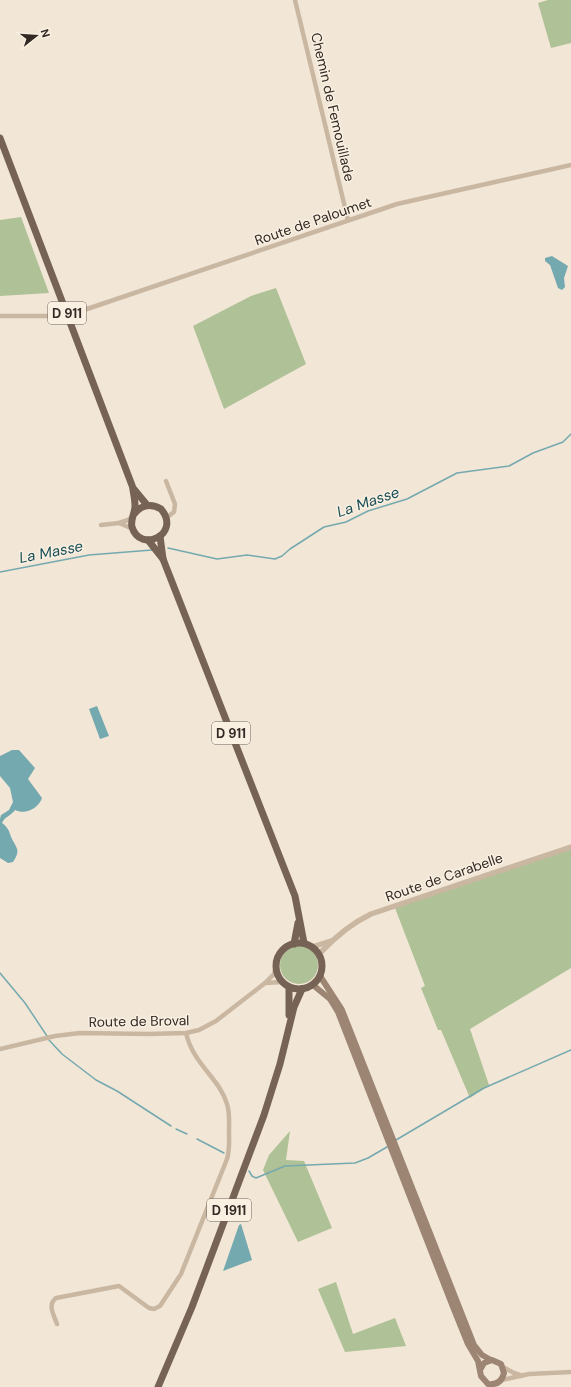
<svg xmlns="http://www.w3.org/2000/svg" width="571" height="1387" font-family="'DM Sans',sans-serif">
  <style>
    .green { fill: #afc196 }
    .water { fill: #74a9af }
    .lines { fill: none; stroke-linecap: round; stroke-linejoin: round }
    .stream { stroke: #74a9af; stroke-width: 1.5 }
    .minor { stroke: #cab7a2; stroke-width: 4.5 }
    .tertiary { stroke: #cab7a2; stroke-width: 5.5 }
    .secondary { stroke: #9d8573; stroke-width: 6 }
    .primary { stroke: #776355; stroke-width: 7 }
    .labels { text-anchor: middle; stroke-width: 3; stroke-linejoin: round; paint-order: stroke }
    .shield { fill: #f9f0e2; stroke: #6f655e; stroke-width: 1 }
    .shield-label { font-size: 13px; font-weight: bold; fill: #342a25 }
    .street-label { font-size: 14px; fill: #342a25; stroke: #f9f0e2 }
    .water-label { font-size: 15px; font-style: italic; fill: #194e56; stroke: #f9f0e2 }
  </style>
  <rect width="100%" height="100%" fill="#f2e6d6"/>
  <g class="green">
    <path d="M 548,0 L 571,0 L 571,43 L 551,48 L 538,3 Z"/>
    <path d="M 21,217 L 49,293 L 0,296 L 0,220 Z"/>
    <path d="M 276,288 L 306,364 L 224,409 L 193,326 L 251,296 Z"/>
    <path d="M 571,847 L 571,968 L 470,1029 L 489,1085 L 470,1098 L 441,1030 L 438,1030 L 421,988 L 425,986 L 395,908 Z"/>
    <circle cx="299" cy="965" r="19"/>
    <path d="M 290,1131 L 286,1160 L 304,1161 L 332,1228 L 298,1242 L 263,1170 L 269,1155 Z"/>
    <path d="M 336,1282 L 353,1334 L 395,1318 L 406,1346 L 345,1352 L 318,1289 Z"/>
  </g>
  <g class="water">
    <path d="M 552,256 L 568,266 L 564,278 L 565,287 L 562,290 L 558,288 L 550,265 L 545,261 L 545,258 Z"/>
    <path d="M 97,706 L 109,736 L 100,739 L 89,709 Z"/>
    <path d="M 12,750 L 19,750 L 35,768 L 28,779 L 42,798 C 38,809 25,815 15,810 C 11,816 5,816 2,823 C 9,828 9,832 12,839 C 18,850 20,851 13,862 L 8,863 L 0,858 L 0,819 L 1,815 L 9,810 L 13,802 L 10,788 L 0,776 L 0,756 Z"/>
    <path d="M 241,1224 L 252,1260 L 223,1271 L 239,1225 Z"/>
  </g>
  <g class="lines">
    <g class="stream">
      <path d="M 168,548 L 217,559 L 247,555 L 275,559 L 282,556 L 290,549 L 324,527 L 346,522 L 368,511 L 407,499 L 457,473 L 509,466 L 533,453 L 563,442 L 571,434"/>
      <path d="M 0,572 L 89,555 L 152,550"/>
      <path d="M 0,973 L 25,1003 L 47,1036"/>
      <path d="M 49,1040 L 62,1054 L 96,1080 L 117,1091 L 171,1126"/>
      <path d="M 176,1129 L 187,1134"/>
      <path d="M 197,1139 L 224,1153"/>
      <path d="M 396,1140 L 484,1088 L 571,1050"/>
      <path d="M 249,1171 L 252,1176 L 256,1178 L 285,1166 L 355,1163 L 368,1158 L 387,1147"/>
    </g>
    <g class="minor">
      <path d="M 295,0 L 348,220"/>
      <path d="M 0,316 L 54,316 L 87,309 L 397,204 L 571,165"/>
      <path d="M 166,518 L 174,512 L 175,504 L 166,481"/>
      <path d="M 101,525 L 119,523"/>
      <path d="M 133,529 L 119,523 L 128,520 L 133,516"/>
      <path d="M 265,983 L 282,982"/>
      <path d="M 0,1049 L 55,1036 L 80,1033 L 148,1034 L 186,1033 L 199,1030 L 216,1021 L 265,983 L 274,974 L 276,967"/>
      <path d="M 57,1324 C 54,1315 47,1305 56,1298 L 119,1286 L 149,1308 L 154,1309 L 160,1306 L 181,1274 L 227,1159 C 230,1149 229,1141 229,1131 C 229,1122 230,1113 227,1104 C 220,1079 193,1064 186,1033"/>
      <path d="M 503,1367 L 514,1373 L 520,1375"/>
      <path d="M 502,1380 L 529,1374 L 571,1372"/>
    </g>
    <g class="tertiary">
      <path d="M 312,947 L 331,941"/>
      <path d="M 319,954 C 334,938 350,924 371,914 L 571,847"/>
    </g>
    <g class="secondary">
      <path d="M 320,976 L 342,1010 L 474,1345 L 482,1355 L 491,1360"/>
      <path d="M 313,985 L 330,999 L 338,1012 L 453,1307 L 468,1344 L 478,1361 L 481,1376 L 488,1384 C 496,1385 502,1382 504,1373 L 501,1364 L 492,1360 L 484,1363 L 480,1370"/>
    </g>
    <g class="primary">
      <path d="M 0,138 L 133,488 L 147,505"/>
      <path d="M 133,490 C 134,495 135,500 135,506 C 135,513 130,520 132,527 C 140,554 182,534 161,509 C 151,503 141,505 134,514"/>
      <path d="M 160,536 L 163,559 L 295,896 L 304,943"/>
      <path d="M 148,540 L 163,559"/>
      <circle cx="299" cy="966" r="23"/>
      <path d="M 294,944 L 298,923"/>
      <path d="M 289,987 L 289,1015"/>
      <path d="M 158,1387 L 192,1307 L 264,1115 L 280,1064 L 294,1007 L 302,989"/>
    </g>
  </g>
  <g class="labels">
    <g class="shield">
      <rect x="48" y="302" width="38" height="22" rx="3"/>
      <rect x="212" y="722" width="38" height="22" rx="3"/>
      <rect x="207" y="1199" width="44" height="22" rx="3"/>
    </g>
    <g class="shield-label">
      <text x="67" y="318">D 911</text>
      <text x="231" y="738">D 911</text>
      <text x="229" y="1215">D 1911</text>
    </g>
    <g class="street-label">
      <text transform="translate(333 107) rotate(77)" y="5">Chemin de Femouillade</text>
      <text transform="translate(313 221) rotate(-19)" y="5">Route de Paloumet</text>
      <text transform="translate(444 877) rotate(-19)" y="5">Route de Carabelle</text>
      <text transform="translate(139 1021) rotate(-1)" y="5">Route de Broval</text>
    </g>
    <g class="water-label">
      <text transform="translate(368 502) rotate(-19)" y="5">La Masse</text>
      <text transform="translate(51 552) rotate(-11)" y="5">La Masse</text>
    </g>
  </g>
  <g transform="translate(36 36) rotate(73)" stroke="#f9f0e2" stroke-width="3" paint-order="stroke">
  <path d="M0-3L7 15L0 10L-7 15Z" fill="#342a25"/>
  <text y="-6" font-size="11" font-weight="bold" text-anchor="middle" fill="#342a25">N</text>
  </g>
</svg>
